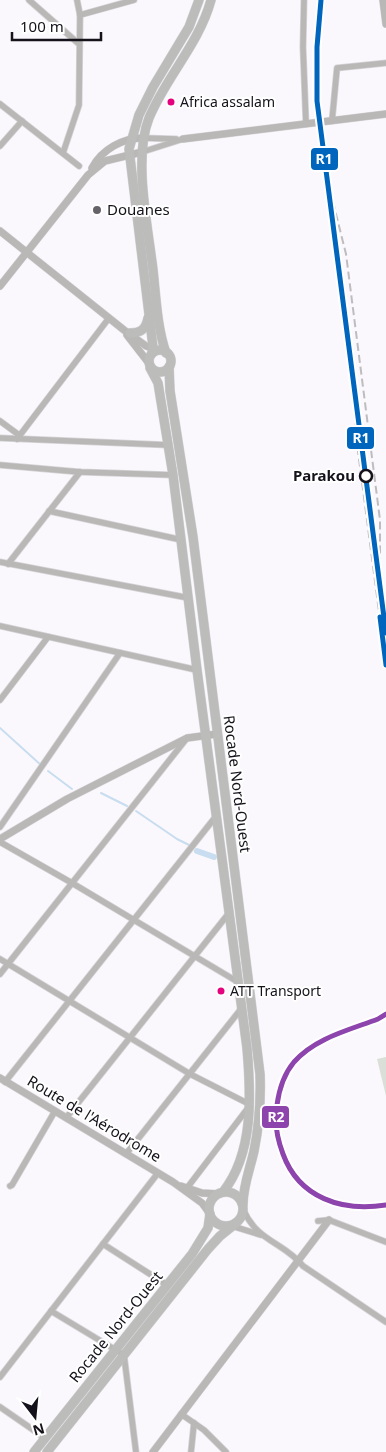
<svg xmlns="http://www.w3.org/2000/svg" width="386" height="1452" font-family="'Noto Sans',sans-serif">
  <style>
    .pitch { fill: #dae0d7 }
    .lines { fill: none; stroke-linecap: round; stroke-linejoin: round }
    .stream { stroke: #c8ddef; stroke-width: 2 }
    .canal { stroke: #c8ddef; stroke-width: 6 }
    .minor-casing { stroke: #d5d4d7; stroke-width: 7 }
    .tertiary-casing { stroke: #d5d4d7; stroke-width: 8 }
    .primary-casing { stroke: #d5d4d7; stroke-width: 10 }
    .minor { stroke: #b9b8b6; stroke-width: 5.5 }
    .tertiary { stroke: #b9b8b6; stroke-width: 7 }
    .primary { stroke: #bcbcbb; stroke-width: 9 }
    .rail { stroke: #bebcbf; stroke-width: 2; stroke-dasharray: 8 4; stroke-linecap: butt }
    .rail-1-casing { stroke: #fff; stroke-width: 9 }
    .rail-2-casing { stroke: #fff; stroke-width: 9 }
    .rail-1 { stroke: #0065bd; stroke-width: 5 }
    .rail-2 { stroke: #8e44ad; stroke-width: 5 }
    .bus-dot { fill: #e5007d; stroke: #fff; stroke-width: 2 }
    .poi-dot { fill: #65626a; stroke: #fff; stroke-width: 2 }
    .stop-dot { fill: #fff; stroke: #15121b; stroke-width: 2.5 }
    .labels { text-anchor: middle; stroke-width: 4; stroke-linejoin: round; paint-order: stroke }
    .bus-label { font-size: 14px; fill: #15121b; stroke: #fff; text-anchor: start }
    .poi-label { font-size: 15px; fill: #15121b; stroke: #fff; text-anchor: start }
    .stop-label { font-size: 15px; font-weight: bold; fill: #15121b; stroke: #fff; text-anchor: end }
    .street-label { font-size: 15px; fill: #15121b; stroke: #fff }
    .line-badge { stroke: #fff; stroke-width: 2 }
    .badge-label { font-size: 14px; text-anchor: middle; font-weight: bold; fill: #fff }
  </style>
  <rect width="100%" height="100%" fill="#faf8fc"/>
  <path class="pitch" d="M 386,1057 L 386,1096 L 377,1059 Z"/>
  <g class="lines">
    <g class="stream">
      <path d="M 0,728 L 42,766"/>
      <path d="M 48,771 L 72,789"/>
      <path d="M 101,793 L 127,806"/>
      <path d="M 136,811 L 177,839 L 189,845"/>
    </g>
    <path class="canal" d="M 197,851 L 214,857"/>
    <g class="minor-casing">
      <g id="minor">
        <path d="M 29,0 L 79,44"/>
        <path d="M 304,0 L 303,47 L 306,124"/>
        <path d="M 80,15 L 134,0"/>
        <path d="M 0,104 L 79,166"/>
        <path d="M 332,121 L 337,68 L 386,63"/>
        <path d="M 143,138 L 176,139"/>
        <path d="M 0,146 L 22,121"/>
        <path d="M 142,152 L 183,139"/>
        <path d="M 63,153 L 79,105 L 80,15 L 77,0"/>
        <path d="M 0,421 L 19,435"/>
        <path d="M 0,438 L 168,445"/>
        <path d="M 17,439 L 109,318"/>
        <path d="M 0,465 L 80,472 L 173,475"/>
        <path d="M 49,511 L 182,540"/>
        <path d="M 0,562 L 189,598"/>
        <path d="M 8,564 L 80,472"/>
        <path d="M 0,626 L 197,670"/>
        <path d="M 0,700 L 48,637"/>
        <path d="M 0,827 L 120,653"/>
        <path d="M 0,842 L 72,883 L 238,982"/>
        <path d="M 0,959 L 190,1074 L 249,1104"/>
        <path d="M 0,974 L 187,738"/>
        <path d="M 5,1082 L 217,815"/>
        <path d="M 66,1118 L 229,913"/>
        <path d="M 126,1154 L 241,1009"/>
        <path d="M 10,1186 L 12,1185 L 55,1111"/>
        <path d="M 187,1188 L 248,1108"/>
        <path d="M 243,1209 C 257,1242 284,1242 303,1266 L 386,1322"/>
        <path d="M 318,1221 L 329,1220 L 386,1242"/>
        <path d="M 232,1226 L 261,1235"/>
        <path d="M 103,1244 L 167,1285"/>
        <path d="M 51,1311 L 124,1355 L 136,1452"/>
        <path d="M 0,1377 L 158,1173"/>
        <path d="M 0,1407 L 45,1438"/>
        <path d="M 181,1414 L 204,1430 L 226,1452"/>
        <path d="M 191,1452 L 194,1423"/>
      </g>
    </g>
    <g class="tertiary-casing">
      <g id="tertiary">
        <path d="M 383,0 L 386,24"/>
        <path d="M 183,139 L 386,114"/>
        <path d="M 92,168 C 102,149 123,138 143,138"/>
        <path d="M 0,231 L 124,330 L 146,346 L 157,350"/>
        <path d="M 0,286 L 88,175 L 105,161 L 142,152"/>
        <path d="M 127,335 L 148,362"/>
        <path d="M 0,839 L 67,799 L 187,738 L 217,734"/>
        <path d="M 0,1078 L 173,1182 L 202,1203 L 210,1214"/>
        <path d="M 181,1186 L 202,1193 L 220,1194"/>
        <path d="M 153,1452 L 329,1220"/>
      </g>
    </g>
    <g class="primary-casing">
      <g id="primary">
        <path d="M 130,333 C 141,333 146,329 148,318"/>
        <circle cx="160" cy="361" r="11"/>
        <path d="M 152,353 L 153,347 L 129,149 L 139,115 L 153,87 L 189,27 L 199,0"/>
        <path d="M 166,353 C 157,327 156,297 153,270 C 148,227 133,158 149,118 C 166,77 199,44 211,0"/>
        <path d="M 169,367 L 170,391 L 193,537 L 260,1074 C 261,1100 259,1126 254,1151 C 250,1169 243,1186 243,1204"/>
        <path d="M 150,368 L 158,383 L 173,475 L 197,670 L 247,1048 C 251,1094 254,1153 223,1192"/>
        <circle cx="226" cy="1209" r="17"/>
        <path d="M 34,1452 L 192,1254 L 208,1228 L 210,1214"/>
        <path d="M 47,1452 L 208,1249 L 220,1236 L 235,1224"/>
      </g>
    </g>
    <use href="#minor" class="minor"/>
    <use href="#tertiary" class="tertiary"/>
    <use href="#primary" class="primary"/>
    <g class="rail">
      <path d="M 327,178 L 346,254 L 380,520 L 380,583"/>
      <path d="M 354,387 L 354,402 L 356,436 L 386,665"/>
      <path d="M 386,1014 L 378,1019 C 349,1030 315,1038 294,1062 C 284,1074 279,1090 277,1105 C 274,1121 277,1138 283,1154 C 299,1198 342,1212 386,1205"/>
    </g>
    <g class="rail-1-casing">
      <g id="rail-1">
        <path d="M 321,0 L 317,47 L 317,101 L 386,633"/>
        <path d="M 380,617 L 386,665"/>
      </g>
    </g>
    <g class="rail-2-casing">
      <path id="rail-2" d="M 386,1014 L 378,1019 C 349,1030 315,1038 294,1062 C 284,1074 279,1090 277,1105 C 274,1121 277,1138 283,1154 C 299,1198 342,1212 386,1205"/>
    </g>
    <use href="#rail-1" class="rail-1"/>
    <use href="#rail-2" class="rail-2"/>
  </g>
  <g class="bus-dot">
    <circle cx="171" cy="102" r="4.5"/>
    <circle cx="221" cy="991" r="4.5"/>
  </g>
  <circle class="poi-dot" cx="97" cy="210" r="5"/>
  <circle class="stop-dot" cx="366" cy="476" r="6"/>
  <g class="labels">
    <g class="bus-label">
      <text x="180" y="107">Africa assalam</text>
      <text x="230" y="996">ATT Transport</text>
    </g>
    <g class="poi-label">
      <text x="107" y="215">Douanes</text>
    </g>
    <g class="stop-label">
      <text x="355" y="481">Parakou</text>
    </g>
    <g class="street-label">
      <text transform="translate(237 784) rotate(83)" y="5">Rocade Nord-Ouest</text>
      <text transform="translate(94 1119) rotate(31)" y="5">Route de l'Aérodrome</text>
      <text transform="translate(116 1327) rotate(-51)" y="5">Rocade Nord-Ouest</text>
    </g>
  </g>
  <g class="line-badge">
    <rect x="310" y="147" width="29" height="24" rx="5" fill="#0065bd"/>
    <rect x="346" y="426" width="29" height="24" rx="5" fill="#0065bd"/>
    <rect x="261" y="1105" width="29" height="24" rx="5" fill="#8e44ad"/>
  </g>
  <g class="badge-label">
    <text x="324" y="164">R1</text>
    <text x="361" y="443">R1</text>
    <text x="276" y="1122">R2</text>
  </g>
  <g transform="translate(35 1417) rotate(164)" stroke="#ffffff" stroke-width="4" paint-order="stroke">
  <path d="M0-4L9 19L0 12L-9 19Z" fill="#15121b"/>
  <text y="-8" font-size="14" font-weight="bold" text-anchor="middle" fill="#15121b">N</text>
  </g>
  <path d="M12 32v8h89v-8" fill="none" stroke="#15121b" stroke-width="2.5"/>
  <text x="20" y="32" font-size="15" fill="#15121b" stroke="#ffffff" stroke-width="4" paint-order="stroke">100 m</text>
</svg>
